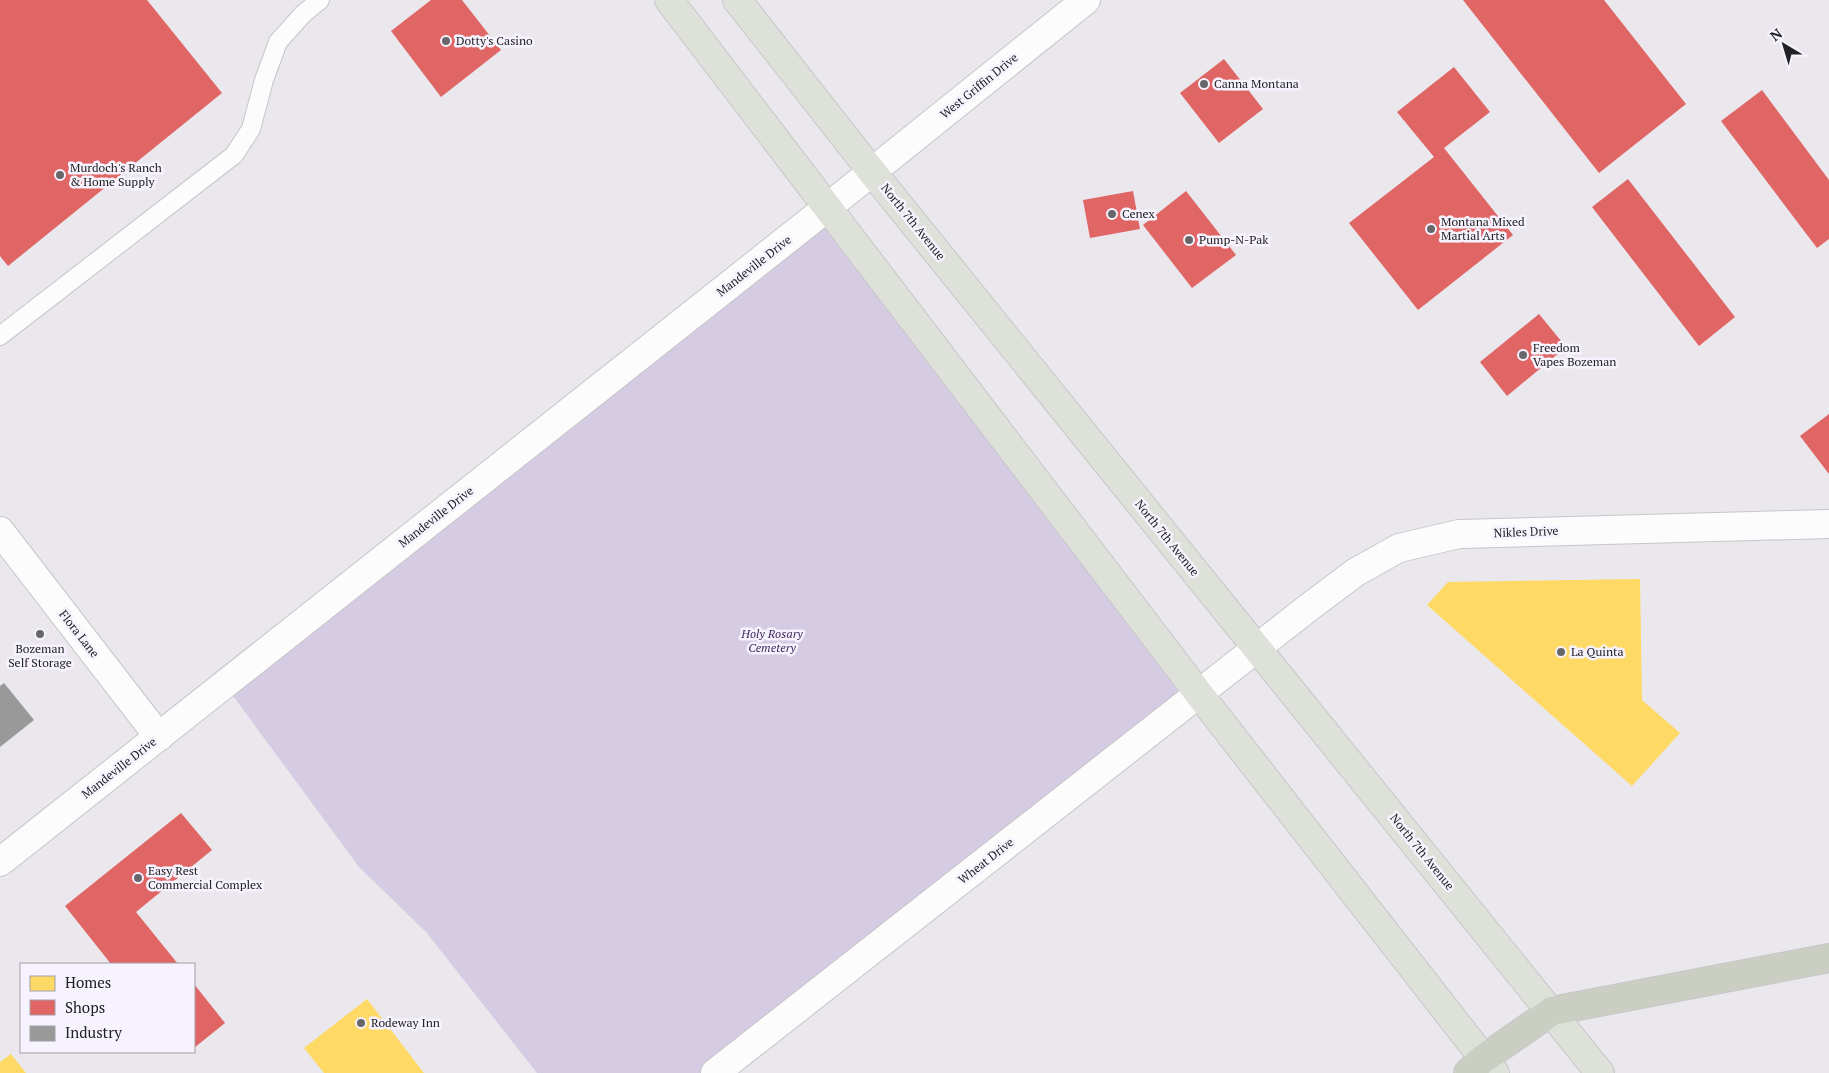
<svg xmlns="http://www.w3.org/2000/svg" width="1829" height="1073" font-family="'PT Serif',serif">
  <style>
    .green { fill: #d5cbe3 }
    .homes { fill: #ffd966 }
    .shops { fill: #e06666 }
    .industry { fill: #999 }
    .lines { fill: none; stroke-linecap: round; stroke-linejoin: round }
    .service-casing { stroke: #c7c5c9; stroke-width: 20 }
    .minor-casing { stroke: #c7c5c9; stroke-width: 30 }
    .secondary-casing { stroke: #c7c5c9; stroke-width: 30 }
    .primary-casing { stroke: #c7c6c8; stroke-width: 30 }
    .motorway-casing { stroke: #c7c6c8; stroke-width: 30 }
    .service { stroke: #fcfcfc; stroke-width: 18 }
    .minor { stroke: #fcfcfc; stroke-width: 28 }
    .secondary { stroke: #fcfcfc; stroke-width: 28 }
    .primary { stroke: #dee0da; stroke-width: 28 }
    .motorway { stroke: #cbcfc3; stroke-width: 28 }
    .poi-dot { fill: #67666a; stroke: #f7f3fe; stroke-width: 2 }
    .labels { text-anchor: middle; stroke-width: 5; stroke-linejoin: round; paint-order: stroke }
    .poi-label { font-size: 12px; fill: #212023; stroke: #f7f3fe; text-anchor: start }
    .street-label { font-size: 12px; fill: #212023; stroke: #f7f3fe }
    .park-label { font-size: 12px; font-style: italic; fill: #432b5f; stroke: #f7f3fe }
  </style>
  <rect width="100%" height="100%" fill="#eae8ed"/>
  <path class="green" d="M 828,207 L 1199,694 L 715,1073 L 537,1073 L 426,932 L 359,867 L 225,685 Z"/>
  <g class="homes">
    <path d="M 1640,579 L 1642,700 L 1680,733 L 1632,786 L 1427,605 L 1448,582 Z"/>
    <path d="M 367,999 L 424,1073 L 324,1073 L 304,1048 Z"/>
    <path d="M 11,1054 L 26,1073 L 0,1073 L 0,1062 Z"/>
  </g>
  <g class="shops">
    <path d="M 0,0 L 147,0 L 222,93 L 8,266 L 0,256 Z"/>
    <path d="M 431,0 L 462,0 L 501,50 L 441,97 L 391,31 Z"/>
    <path d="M 1463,0 L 1604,0 L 1686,104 L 1599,173 Z"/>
    <path d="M 1224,59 L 1263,109 L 1219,143 L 1180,93 Z"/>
    <path d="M 1454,67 L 1490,112 L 1444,148 L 1513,235 L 1418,310 L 1349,223 L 1434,157 L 1397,112 Z"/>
    <path d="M 1762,90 L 1829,180 L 1829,239 L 1817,248 L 1721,121 Z"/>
    <path d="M 1628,179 L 1735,317 L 1699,346 L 1592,207 Z"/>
    <path d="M 1133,191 L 1140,229 L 1090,238 L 1083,200 Z"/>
    <path d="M 1186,191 L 1236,255 L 1192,288 L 1143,225 Z"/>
    <path d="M 1539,314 L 1566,347 L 1507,396 L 1480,362 Z"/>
    <path d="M 1829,414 L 1829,474 L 1800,436 Z"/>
    <path d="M 181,813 L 212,850 L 136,912 L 178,964 L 111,964 L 65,906 Z"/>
    <path d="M 194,984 L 225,1023 L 194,1048 Z"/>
  </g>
  <path class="industry" d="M 4,683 L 34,720 L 0,747 L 0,686 Z"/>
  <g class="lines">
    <g class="service-casing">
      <path id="service" d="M 0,336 L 234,155 L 251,129 L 264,80 L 278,42 L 303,14 L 320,0"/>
    </g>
    <g class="minor-casing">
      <g id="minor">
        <path d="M 0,531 L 159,737"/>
        <path d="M 0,862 L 828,207"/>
        <path d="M 715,1073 L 1308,608 L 1356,572 L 1399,548 L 1459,534 L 1829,524"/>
      </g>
    </g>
    <g class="secondary-casing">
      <path id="secondary" d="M 828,207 L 1086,0"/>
    </g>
    <g class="primary-casing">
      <g id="primary">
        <path d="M 669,0 L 1199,694 L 1495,1073"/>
        <path d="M 737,0 L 873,173 L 1600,1073"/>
      </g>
    </g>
    <g class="motorway-casing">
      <path id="motorway" d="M 1468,1073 L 1483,1059 L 1552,1011 L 1829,958"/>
    </g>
    <use href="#service" class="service"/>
    <use href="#minor" class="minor"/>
    <use href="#secondary" class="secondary"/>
    <use href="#primary" class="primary"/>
    <use href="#motorway" class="motorway"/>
  </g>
  <g class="poi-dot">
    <circle cx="446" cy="41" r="5"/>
    <circle cx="1204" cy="84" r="5"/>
    <circle cx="60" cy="175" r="5"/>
    <circle cx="1112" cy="214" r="5"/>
    <circle cx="1431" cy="229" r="5"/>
    <circle cx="1189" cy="240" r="5"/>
    <circle cx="1523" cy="355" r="5"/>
    <circle cx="40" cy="634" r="5"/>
    <circle cx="1561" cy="652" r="5"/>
    <circle cx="138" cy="878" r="5"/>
    <circle cx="361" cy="1023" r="5"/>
  </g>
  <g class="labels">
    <g class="poi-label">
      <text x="456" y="45">Dotty's Casino</text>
      <text x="1214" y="88">Canna Montana</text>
      <text x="70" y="172">Murdoch's Ranch<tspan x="70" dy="14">&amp; Home Supply</tspan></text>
      <text x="1122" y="218">Cenex</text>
      <text x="1441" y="226">Montana Mixed<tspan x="1441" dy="14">Martial Arts</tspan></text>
      <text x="1199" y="244">Pump-N-Pak</text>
      <text x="1533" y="352">Freedom<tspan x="1533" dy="14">Vapes Bozeman</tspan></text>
      <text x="40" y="653" text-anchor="middle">Bozeman<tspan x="40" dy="14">Self Storage</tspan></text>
      <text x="1571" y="656">La Quinta</text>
      <text x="148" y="875">Easy Rest<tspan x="148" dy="14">Commercial Complex</tspan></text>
      <text x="371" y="1027">Rodeway Inn</text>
    </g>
    <g class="street-label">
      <text transform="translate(979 86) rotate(-39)" y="4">West Griffin Drive</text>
      <text transform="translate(913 222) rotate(51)" y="4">North 7th Avenue</text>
      <text transform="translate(754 266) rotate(-38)" y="4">Mandeville Drive</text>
      <text transform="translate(436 517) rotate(-38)" y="4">Mandeville Drive</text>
      <text transform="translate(1526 532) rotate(-2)" y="4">Nikles Drive</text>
      <text transform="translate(1167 538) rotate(51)" y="4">North 7th Avenue</text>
      <text transform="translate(79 634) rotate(52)" y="4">Flora Lane</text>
      <text transform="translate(119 768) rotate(-38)" y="4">Mandeville Drive</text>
      <text transform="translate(1422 852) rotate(51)" y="4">North 7th Avenue</text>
      <text transform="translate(986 861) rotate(-38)" y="4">Wheat Drive</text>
    </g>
    <g class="park-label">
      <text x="772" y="638">Holy Rosary<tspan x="772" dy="14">Cemetery</tspan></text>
    </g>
  </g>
  <rect x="20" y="963" width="175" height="90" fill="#f7f3fe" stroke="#a19fa6"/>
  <rect x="30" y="976" width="25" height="15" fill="#ffd966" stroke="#a19fa6"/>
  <text x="65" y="988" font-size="15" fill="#212023">Homes</text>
  <rect x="30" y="1000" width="25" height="15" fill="#e06666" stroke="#a19fa6"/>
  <text x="65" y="1013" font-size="15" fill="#212023">Shops</text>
  <rect x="30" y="1026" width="25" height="15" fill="#999999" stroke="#a19fa6"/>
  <text x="65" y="1038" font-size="15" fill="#212023">Industry</text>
  <g transform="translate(1784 45) rotate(322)" stroke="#f7f3fe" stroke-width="4" paint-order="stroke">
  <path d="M0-4L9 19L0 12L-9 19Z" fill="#212023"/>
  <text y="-8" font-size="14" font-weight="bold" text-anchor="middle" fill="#212023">N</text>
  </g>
</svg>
